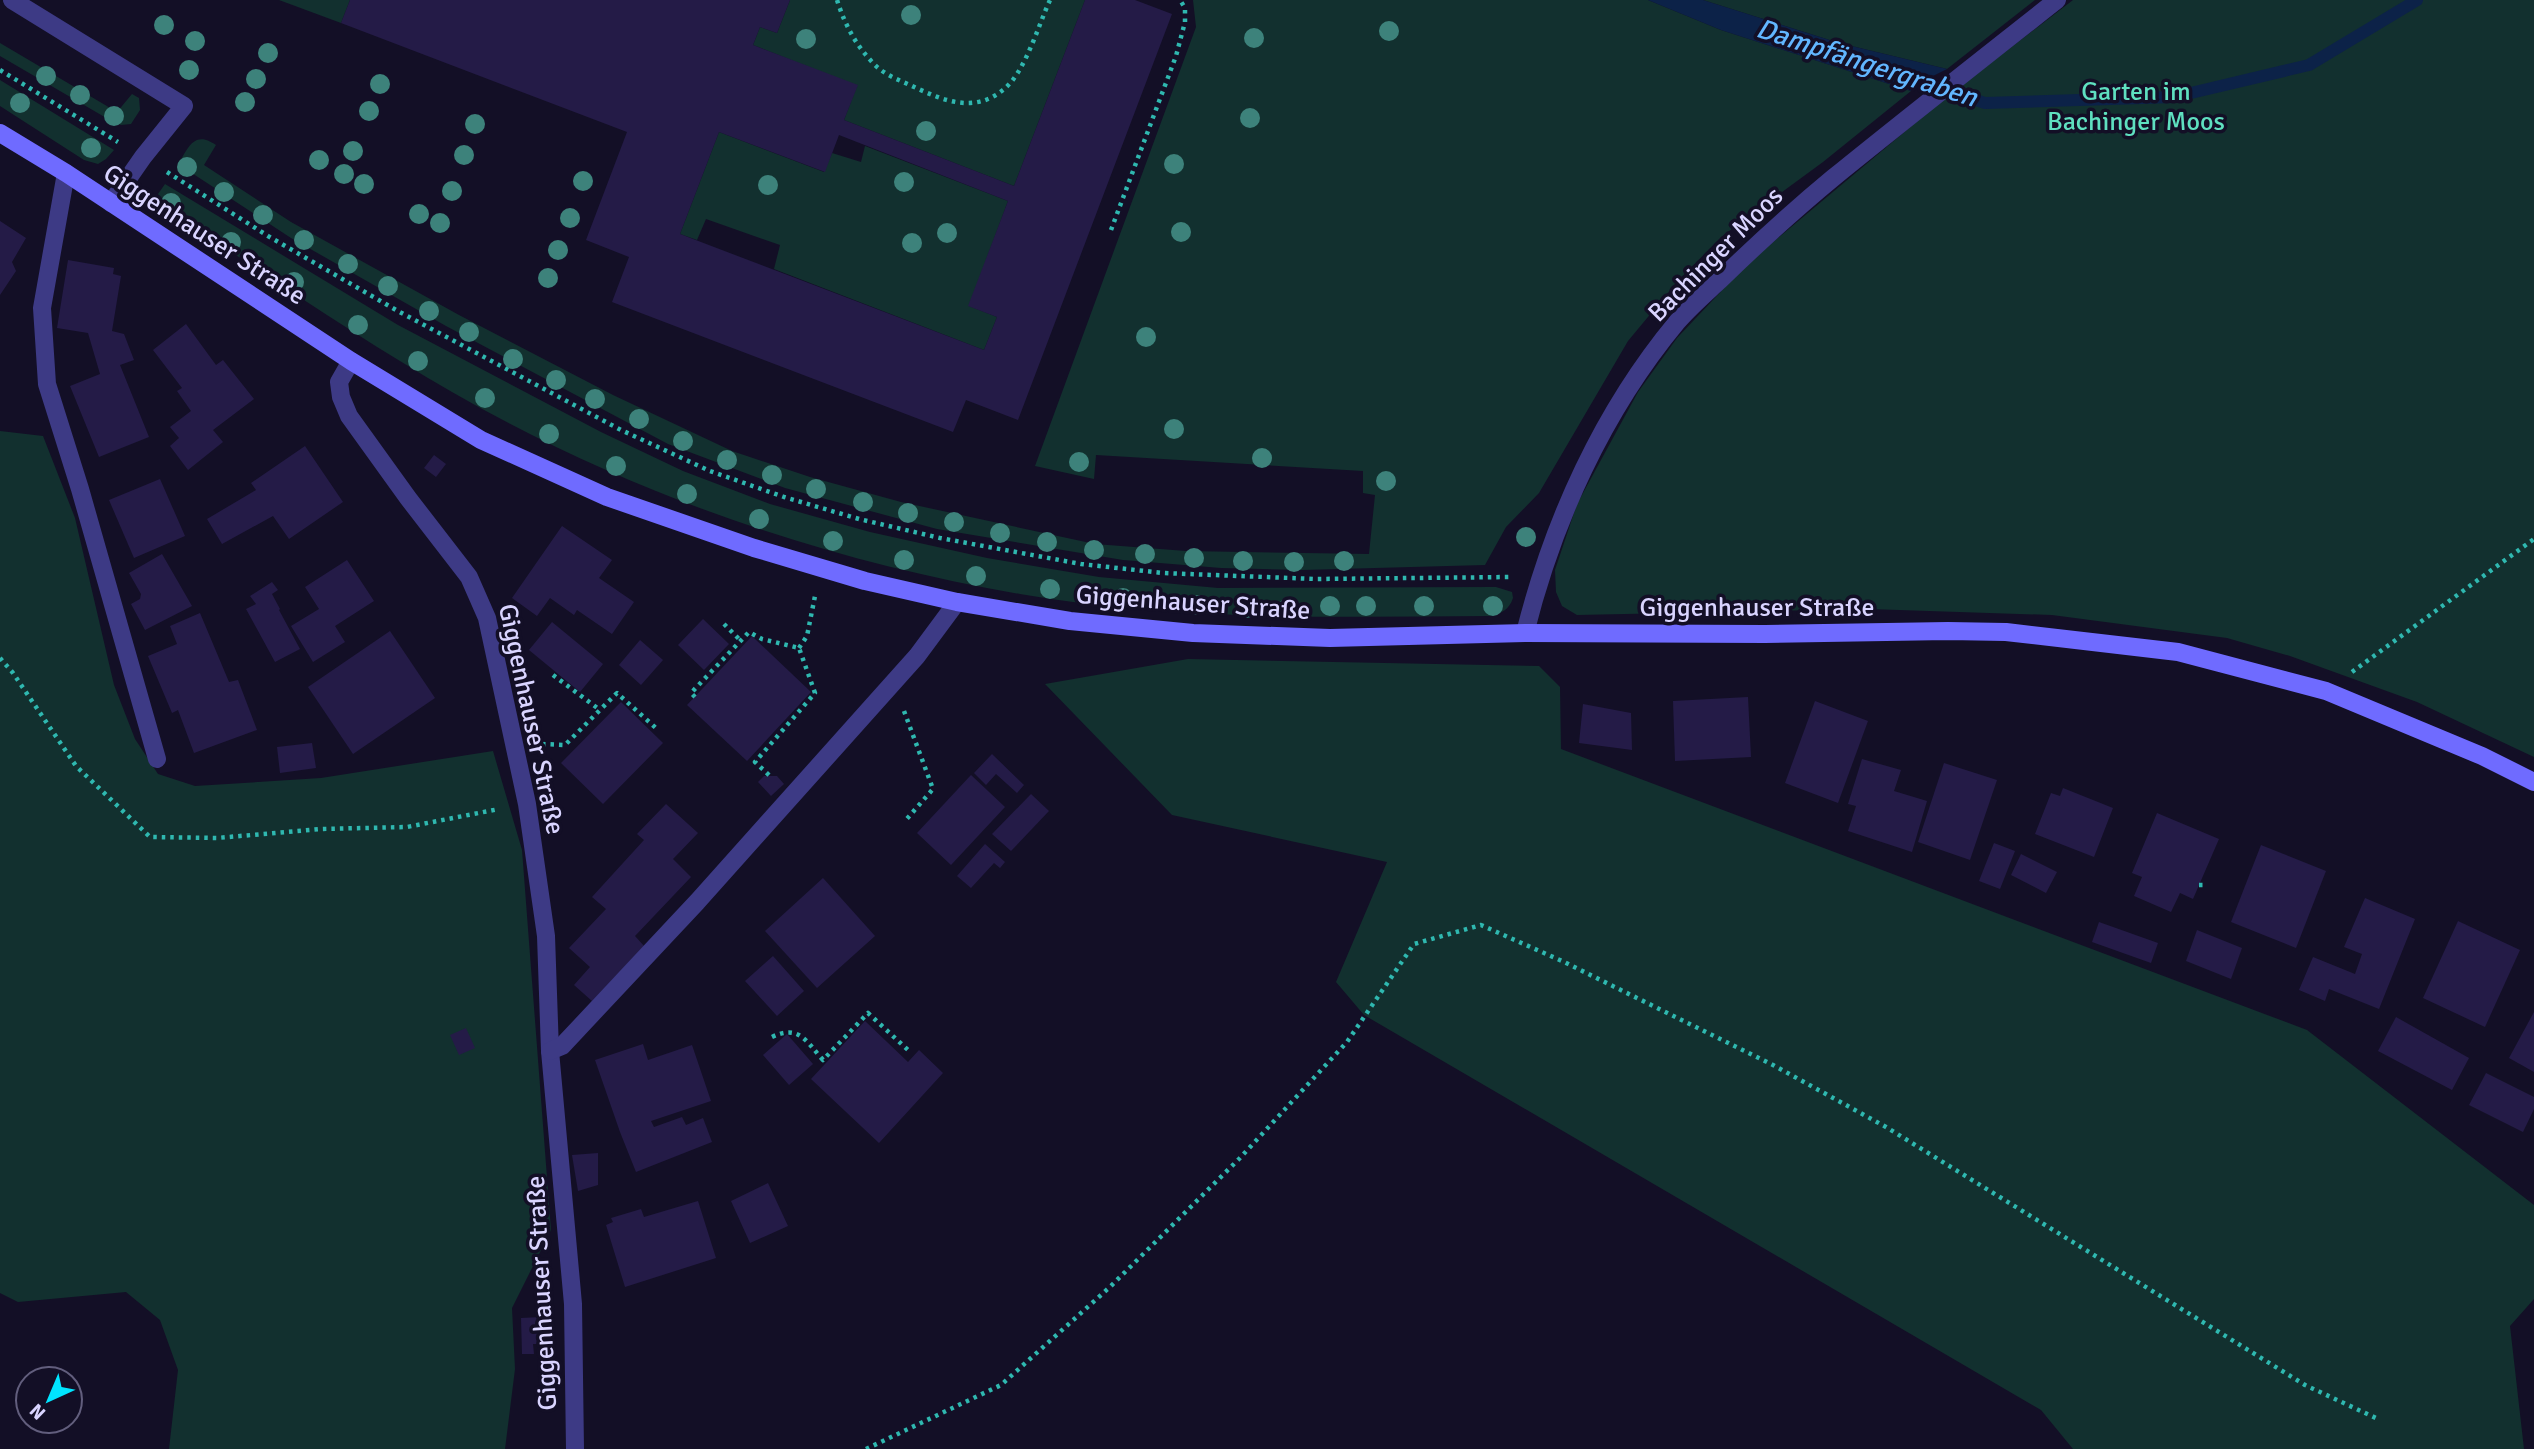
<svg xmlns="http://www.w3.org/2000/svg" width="2534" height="1449" font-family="Signika,sans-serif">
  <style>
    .green { fill: #12302f }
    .water { fill: #0c2248 }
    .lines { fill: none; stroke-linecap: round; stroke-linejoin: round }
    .stream { stroke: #0c2248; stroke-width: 12 }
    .building { fill: #241b47; fill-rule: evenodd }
    .path { stroke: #2fb8b0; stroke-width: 4.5; stroke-dasharray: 3.5 5; stroke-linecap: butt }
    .service { stroke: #3d3a85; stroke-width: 18 }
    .minor { stroke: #3d3a85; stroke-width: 18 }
    .secondary { stroke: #6f6bff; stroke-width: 18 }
    .tree { fill: #3d827b }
    .labels { text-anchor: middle; stroke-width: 7; stroke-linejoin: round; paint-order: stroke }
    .park-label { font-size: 26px; fill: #5fe0c0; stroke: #130f26 }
    .street-label { font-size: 26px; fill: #d9d4ff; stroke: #130f26 }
    .water-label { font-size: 28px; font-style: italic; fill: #62b6ff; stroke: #130f26 }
  </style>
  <rect width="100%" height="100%" fill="#130f26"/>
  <g class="green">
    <path d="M 279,0 L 350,0 L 341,23 Z"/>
    <path d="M 790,0 L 1085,0 L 1014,186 L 844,120 L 857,86 L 753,45 L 760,27 L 777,33 Z"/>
    <path d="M 1193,0 L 1648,0 L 1721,30 L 1911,91 L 1823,162 L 1721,237 L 1677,282 L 1628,341 L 1539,493 L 1506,527 L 1485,565 L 1302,570 L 1221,568 L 1123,560 L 937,529 L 785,488 L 668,444 L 572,393 L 446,326 L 291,238 L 178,164 C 189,147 194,130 216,145 L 204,165 L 291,222 L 459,315 L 613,395 L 732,451 L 810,477 L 901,502 L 1095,544 L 1186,551 L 1369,554 L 1375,495 L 1363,493 L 1363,471 L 1096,455 L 1094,479 L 1035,466 L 1196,27 Z"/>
    <path d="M 1703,0 L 2035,0 L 1947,69 L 1839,43 Z"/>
    <path d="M 2073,0 L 2534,0 L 2534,757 L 2417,702 L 2290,656 L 2227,638 L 2052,615 L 1869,609 L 1577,615 L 1562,606 L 1556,592 L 1555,570 L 1577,504 L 1638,392 L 1677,338 L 1747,264 L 1945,98 Z"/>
    <path d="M 0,43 L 117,112 L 132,94 L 139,98 L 140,110 L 131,124 L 121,125 L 108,119 L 0,56 Z"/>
    <path d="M 0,80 L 114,150 L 106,159 L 98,164 L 84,160 L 0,106 Z"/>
    <path d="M 719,132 L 824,172 L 832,153 L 861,162 L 865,146 L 1008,201 L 969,306 L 997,317 L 984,350 L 774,269 L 780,245 L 706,219 L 697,240 L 680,234 Z"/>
    <path d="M 165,184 L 398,325 L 601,432 L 683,471 L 770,504 L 870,532 L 987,558 L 1099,577 L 1218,588 L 1496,587 L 1512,592 L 1513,598 C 1509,610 1501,614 1489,616 C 1333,617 1174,621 1020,594 C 821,560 626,492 452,392 C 353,335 259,270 164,207 L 159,201 L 158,194 Z"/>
    <path d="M 0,431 L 43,436 L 75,518 L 114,685 L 135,739 L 158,774 L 195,786 L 321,778 L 493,751 L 522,850 L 551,1230 L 512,1308 L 515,1369 L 505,1449 L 169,1449 L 178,1370 L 160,1320 L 126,1292 L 18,1302 L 0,1293 Z"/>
    <path d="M 1188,659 L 1539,666 L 1560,687 L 1561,749 L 2307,1030 L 2534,1205 L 2534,1299 L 2510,1326 L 2524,1449 L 2073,1449 L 2041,1410 L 1364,1015 L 1336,982 L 1387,862 L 1172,815 L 1045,684 Z"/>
  </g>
  <path class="water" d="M 1648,0 L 1703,0 L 1839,43 L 1947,69 L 1919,83 L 1911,91 L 1721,30 Z"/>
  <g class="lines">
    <path class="stream" d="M 1904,78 L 1985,103 L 2174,97 L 2309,65 L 2417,0"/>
  </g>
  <g class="building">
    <path d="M 350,0 L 790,0 L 777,33 L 760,27 L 753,45 L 858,85 L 844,120 L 1014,186 L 1085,0 L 1135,0 L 1172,14 L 1018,420 L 966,400 L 953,432 L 612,302 L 629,257 L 586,240 L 627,132 L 341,23 ZM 719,132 L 825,172 L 839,135 L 1008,201 L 968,306 L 997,317 L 984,350 L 680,234 Z"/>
    <path d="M 0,221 L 26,238 L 12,262 L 16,271 L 0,295 Z"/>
    <path d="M 68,260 L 114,268 L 113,274 L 121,276 L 112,331 L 124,334 L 134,360 L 120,365 L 149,437 L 99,457 L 70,386 L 100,374 L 88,333 L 57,328 Z"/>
    <path d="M 186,324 L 216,365 L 223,360 L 254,399 L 213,430 L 223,442 L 188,470 L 170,446 L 179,438 L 170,427 L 191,411 L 177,391 L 182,388 L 153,350 Z"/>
    <path d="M 305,446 L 343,502 L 289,539 L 273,516 L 222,544 L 207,519 L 256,490 L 251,483 Z"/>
    <path d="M 434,455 L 446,464 L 436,477 L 424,468 Z"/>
    <path d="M 160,479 L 185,536 L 134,558 L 109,500 Z"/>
    <path d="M 562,526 L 612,560 L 599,578 L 634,602 L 612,634 L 577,610 L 574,615 L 550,598 L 537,616 L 512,598 Z"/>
    <path d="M 162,554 L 192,606 L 145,630 L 131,604 L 140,599 L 141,594 L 129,573 Z"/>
    <path d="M 347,560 L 374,601 L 335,626 L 345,642 L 313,662 L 291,626 L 319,609 L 305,587 Z"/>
    <path d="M 272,582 L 278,590 L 272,594 L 280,609 L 279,610 L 300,649 L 275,662 L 246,609 L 256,604 L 250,596 Z"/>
    <path d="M 200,613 L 229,682 L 238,680 L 257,730 L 194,753 L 178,710 L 172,713 L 148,656 L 177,644 L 170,626 Z"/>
    <path d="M 703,619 L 729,644 L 704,670 L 678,645 Z"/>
    <path d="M 552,622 L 603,664 L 580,692 L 529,650 Z"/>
    <path d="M 390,631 L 435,698 L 353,754 L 308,687 Z"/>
    <path d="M 752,636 L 811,692 L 747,761 L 687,705 Z"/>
    <path d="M 640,640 L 663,660 L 641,685 L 619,665 Z"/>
    <path d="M 1748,697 L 1751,757 L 1675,761 L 1673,701 Z"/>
    <path d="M 1815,701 L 1868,721 L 1838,803 L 1785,783 Z"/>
    <path d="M 621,702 L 663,743 L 603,804 L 561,763 Z"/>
    <path d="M 1583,704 L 1631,713 L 1632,750 L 1579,743 Z"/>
    <path d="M 312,743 L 316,768 L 280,773 L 277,747 Z"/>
    <path d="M 992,754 L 1024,785 L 1017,793 L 996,774 L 986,785 L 974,773 Z"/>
    <path d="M 1862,759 L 1901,770 L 1894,791 L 1927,801 L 1912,852 L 1848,831 L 1856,806 L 1848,804 Z"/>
    <path d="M 1944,763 L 1997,780 L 1970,860 L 1918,842 Z"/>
    <path d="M 971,775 L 1005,807 L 951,865 L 917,833 Z"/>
    <path d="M 764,776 L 777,776 L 784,784 L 771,796 L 758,782 Z"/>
    <path d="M 2063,788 L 2113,808 L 2094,857 L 2035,834 L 2051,793 L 2060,796 Z"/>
    <path d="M 1031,794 L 1049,811 L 1011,851 L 992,834 Z"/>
    <path d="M 666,804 L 698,833 L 673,859 L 691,877 L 635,936 L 644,946 L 592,1001 L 574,985 L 590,967 L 569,948 L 606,909 L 592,897 L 644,840 L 637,834 Z"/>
    <path d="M 2157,813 L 2219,839 L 2193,899 L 2180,893 L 2171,912 L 2134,896 L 2142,877 L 2132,873 Z"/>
    <path d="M 1994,843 L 2015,851 L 2000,889 L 1979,881 Z"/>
    <path d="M 985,844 L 1005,862 L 1000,868 L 994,863 L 971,888 L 957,876 Z"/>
    <path d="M 2261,845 L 2326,871 L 2296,948 L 2231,922 Z"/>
    <path d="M 2021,854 L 2057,872 L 2046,893 L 2011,875 Z"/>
    <path d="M 823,878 L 875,936 L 817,988 L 765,931 Z"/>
    <path d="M 2365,898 L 2415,919 L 2379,1009 L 2329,989 L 2325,1001 L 2299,990 L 2313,957 L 2355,974 L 2362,954 L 2344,947 Z"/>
    <path d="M 2458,921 L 2520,950 L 2485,1027 L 2423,998 Z"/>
    <path d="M 2099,922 L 2158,943 L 2151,963 L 2092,942 Z"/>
    <path d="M 2197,930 L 2242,948 L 2231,979 L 2186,961 Z"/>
    <path d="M 773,956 L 804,991 L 777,1016 L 745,981 Z"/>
    <path d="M 2534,1012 L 2534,1072 L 2509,1058 Z"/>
    <path d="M 2396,1017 L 2469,1058 L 2452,1090 L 2378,1051 Z"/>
    <path d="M 865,1021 L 908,1062 L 919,1050 L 943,1073 L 879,1143 L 811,1079 Z"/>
    <path d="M 466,1028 L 475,1048 L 459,1055 L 450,1035 Z"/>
    <path d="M 787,1034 L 813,1064 L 789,1085 L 763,1055 Z"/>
    <path d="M 643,1044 L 648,1060 L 692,1045 L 711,1101 L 651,1121 L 654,1127 L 682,1117 L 686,1125 L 703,1118 L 712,1142 L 636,1172 L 620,1132 L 595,1060 Z"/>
    <path d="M 2486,1073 L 2534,1097 L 2534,1109 L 2523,1132 L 2469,1105 Z"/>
    <path d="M 598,1153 L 598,1185 L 578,1191 L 572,1155 Z"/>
    <path d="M 768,1183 L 788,1226 L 750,1243 L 731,1201 Z"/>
    <path d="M 698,1201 L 716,1258 L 625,1287 L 606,1225 L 613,1222 L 611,1218 L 641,1209 L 644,1217 Z"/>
    <path d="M 541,1317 L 541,1344 L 533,1344 L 534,1354 L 522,1354 L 521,1318 Z"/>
  </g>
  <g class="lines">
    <g class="path">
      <path d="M 837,0 C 845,25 856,46 875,65 C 885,75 899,80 912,86 C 942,100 973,114 1003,90 C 1025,73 1038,26 1050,0"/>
      <path d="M 0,70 L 118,142"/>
      <path d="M 167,172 L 268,236 L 396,310 L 621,430 L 710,471 L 784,497 L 859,519 L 940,538 L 1081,564 L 1163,573 L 1316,579 L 1511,577"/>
      <path d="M 1111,230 L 1176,56 L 1185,22 L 1185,8 L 1180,0"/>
      <path d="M 724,624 L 741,641"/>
      <path d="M 799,648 L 807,636 L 815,596"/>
      <path d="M 0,658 L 13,673 L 76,766 L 150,837 L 217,838 L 321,829 L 407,827 L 499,809"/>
      <path d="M 2352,672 L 2534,539"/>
      <path d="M 553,675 L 600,710"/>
      <path d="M 695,697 L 691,693 L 749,632 L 762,639 L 799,648 L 815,693 L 755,762 L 770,776"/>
      <path d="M 904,711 L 933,789 L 905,821"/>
      <path d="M 542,744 L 565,745 L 617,693 L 657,729"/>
      <path d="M 2199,885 L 2205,885"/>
      <path d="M 772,1037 C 799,1024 806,1041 823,1060 L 868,1013 L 908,1050"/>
      <path d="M 866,1449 L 1001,1385 L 1111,1286 L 1239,1159 L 1347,1042 L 1414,944 L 1481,925 L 1562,961 L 1773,1065 L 1886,1127 L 2305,1385 L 2378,1419"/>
    </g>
    <g class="service">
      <path d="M 12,0 L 184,106 L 143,157 L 111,203"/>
      <path d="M 66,173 L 42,308 L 47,384 L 80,489 L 157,759"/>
    </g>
    <g class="minor">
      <path d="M 351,361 L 339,382 L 341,397 L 349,416 L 408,498 L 469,577 L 487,618 L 527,804 L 546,936 L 550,1051 L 573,1304 L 575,1449"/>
      <path d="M 1525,633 C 1553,521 1603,411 1677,322 C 1690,307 1705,294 1719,281 C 1756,245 1793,211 1833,178 C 1907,118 1982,59 2057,0"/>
      <path d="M 550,1051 L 562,1046 L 697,902 L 917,656 L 957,602"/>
    </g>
    <path class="secondary" d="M 0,133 L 66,173 L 351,361 L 481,440 L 607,497 L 754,548 L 865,581 L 957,602 L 1070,621 L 1193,633 L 1330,638 L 1525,633 L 1765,634 L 1948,631 L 2006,632 L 2178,652 L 2326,691 L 2482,756 L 2534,782"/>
  </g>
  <g class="tree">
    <circle cx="911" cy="15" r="10"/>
    <circle cx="164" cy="25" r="10"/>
    <circle cx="1389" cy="31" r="10"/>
    <circle cx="1254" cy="38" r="10"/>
    <circle cx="806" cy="39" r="10"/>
    <circle cx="195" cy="41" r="10"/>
    <circle cx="268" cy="53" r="10"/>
    <circle cx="189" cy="70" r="10"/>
    <circle cx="46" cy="76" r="10"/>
    <circle cx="256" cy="79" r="10"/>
    <circle cx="380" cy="84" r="10"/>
    <circle cx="80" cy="95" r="10"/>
    <circle cx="245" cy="102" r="10"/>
    <circle cx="20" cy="103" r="10"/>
    <circle cx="369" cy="111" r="10"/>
    <circle cx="114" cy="116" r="10"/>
    <circle cx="1250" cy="118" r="10"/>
    <circle cx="475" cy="124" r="10"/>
    <circle cx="926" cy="131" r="10"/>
    <circle cx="91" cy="148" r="10"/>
    <circle cx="353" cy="151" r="10"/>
    <circle cx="464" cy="155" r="10"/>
    <circle cx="319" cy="160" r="10"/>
    <circle cx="1174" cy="164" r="10"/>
    <circle cx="187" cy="167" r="10"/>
    <circle cx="344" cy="174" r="10"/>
    <circle cx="583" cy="181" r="10"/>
    <circle cx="904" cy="182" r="10"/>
    <circle cx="364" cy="184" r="10"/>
    <circle cx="768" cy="185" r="10"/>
    <circle cx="452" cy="191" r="10"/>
    <circle cx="224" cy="192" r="10"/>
    <circle cx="171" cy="203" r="10"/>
    <circle cx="419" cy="214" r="10"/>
    <circle cx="263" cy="215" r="10"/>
    <circle cx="570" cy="218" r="10"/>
    <circle cx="440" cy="223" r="10"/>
    <circle cx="1181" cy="232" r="10"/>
    <circle cx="947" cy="233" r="10"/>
    <circle cx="304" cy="240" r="10"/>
    <circle cx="231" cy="242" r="10"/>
    <circle cx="912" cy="243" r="10"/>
    <circle cx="558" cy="250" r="10"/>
    <circle cx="348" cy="264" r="10"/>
    <circle cx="548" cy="278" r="10"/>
    <circle cx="294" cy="282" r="10"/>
    <circle cx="388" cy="286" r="10"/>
    <circle cx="429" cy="311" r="10"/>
    <circle cx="358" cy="325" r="10"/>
    <circle cx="469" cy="332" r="10"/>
    <circle cx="1146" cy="337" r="10"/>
    <circle cx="513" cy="359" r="10"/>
    <circle cx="418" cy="361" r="10"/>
    <circle cx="556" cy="380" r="10"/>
    <circle cx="485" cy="398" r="10"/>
    <circle cx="595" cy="399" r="10"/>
    <circle cx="639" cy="419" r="10"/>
    <circle cx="1174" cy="429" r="10"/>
    <circle cx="549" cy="434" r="10"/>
    <circle cx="683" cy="441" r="10"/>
    <circle cx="1262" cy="458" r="10"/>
    <circle cx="727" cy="460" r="10"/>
    <circle cx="1079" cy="462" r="10"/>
    <circle cx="616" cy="466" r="10"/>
    <circle cx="772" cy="475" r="10"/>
    <circle cx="1386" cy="481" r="10"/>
    <circle cx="816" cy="489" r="10"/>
    <circle cx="687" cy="494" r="10"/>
    <circle cx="863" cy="502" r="10"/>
    <circle cx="908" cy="513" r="10"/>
    <circle cx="759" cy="519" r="10"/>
    <circle cx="954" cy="522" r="10"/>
    <circle cx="1000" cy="533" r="10"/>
    <circle cx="1526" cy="537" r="10"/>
    <circle cx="833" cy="541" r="10"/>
    <circle cx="1047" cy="542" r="10"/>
    <circle cx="1094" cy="550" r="10"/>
    <circle cx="1145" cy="554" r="10"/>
    <circle cx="1194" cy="558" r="10"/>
    <circle cx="904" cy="560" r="10"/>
    <circle cx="1243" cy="561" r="10"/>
    <circle cx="1344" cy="561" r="10"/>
    <circle cx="1294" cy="562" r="10"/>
    <circle cx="976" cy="576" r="10"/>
    <circle cx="1050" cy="589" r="10"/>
    <circle cx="1123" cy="598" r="10"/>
    <circle cx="1198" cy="605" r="10"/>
    <circle cx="1330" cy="606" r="10"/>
    <circle cx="1366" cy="606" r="10"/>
    <circle cx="1424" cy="606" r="10"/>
    <circle cx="1493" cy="606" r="10"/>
    <circle cx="1247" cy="608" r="10"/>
    <circle cx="1288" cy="608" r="10"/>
  </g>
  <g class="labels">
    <g class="park-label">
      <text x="2136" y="100">Garten im<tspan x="2136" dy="30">Bachinger Moos</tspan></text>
    </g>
    <g class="street-label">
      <text transform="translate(205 234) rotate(33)" y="9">Giggenhauser Straße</text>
      <text transform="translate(1715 254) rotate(-45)" y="9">Bachinger Moos</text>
      <text transform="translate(1193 602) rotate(4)" y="9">Giggenhauser Straße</text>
      <text x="1757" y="616">Giggenhauser Straße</text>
      <text transform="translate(532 719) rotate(78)" y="9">Giggenhauser Straße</text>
      <text transform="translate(541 1293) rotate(-93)" y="9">Giggenhauser Straße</text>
    </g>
    <g class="water-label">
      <text transform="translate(1867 62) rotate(18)" y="10">Dampfängergraben</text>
    </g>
  </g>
  <g transform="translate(49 1400) rotate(224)"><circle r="33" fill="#130f26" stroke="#625e7d" stroke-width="2"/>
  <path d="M0-5L12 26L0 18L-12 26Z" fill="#00e5ff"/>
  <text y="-10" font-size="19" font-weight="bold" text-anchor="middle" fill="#d9d4ff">N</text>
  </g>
</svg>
